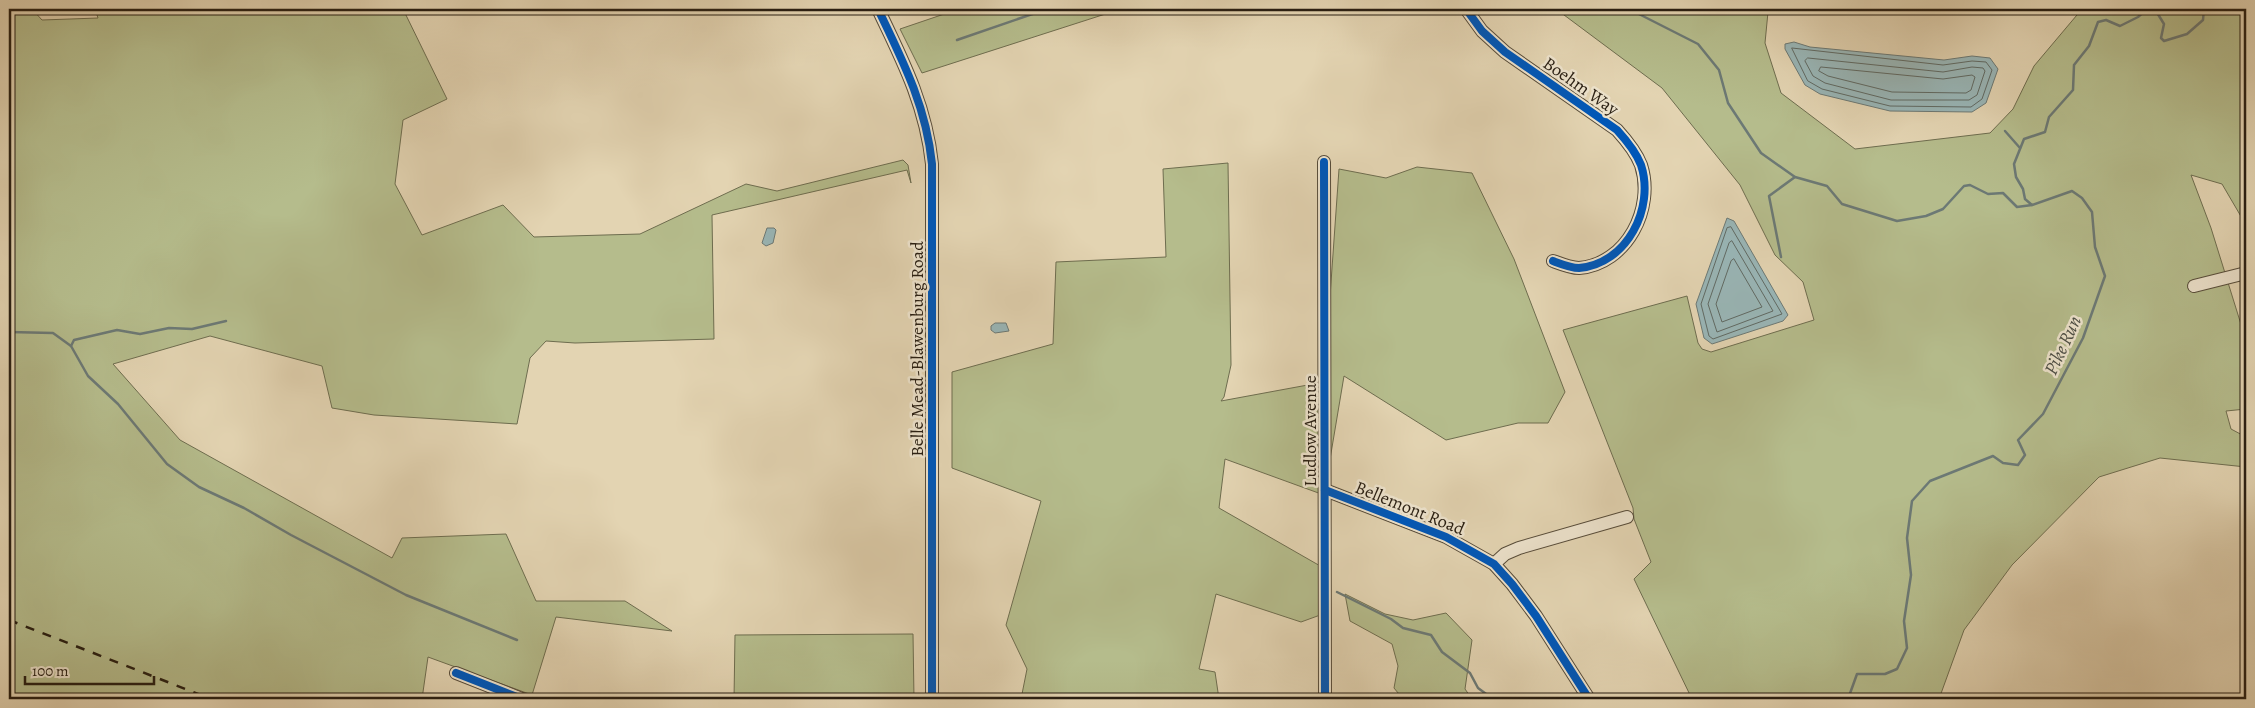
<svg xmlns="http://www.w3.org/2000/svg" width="2255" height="708" font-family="Alegreya,serif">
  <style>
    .green { fill: #b5bc8c; stroke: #6e6d4f }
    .water { fill: #99b6b7; stroke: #6c7975 }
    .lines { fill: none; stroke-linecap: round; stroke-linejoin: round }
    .shore { stroke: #606a64; stroke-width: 1 }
    .stream { stroke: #6c7975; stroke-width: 2.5 }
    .minor-casing { stroke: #574c3a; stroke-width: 14 }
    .minor { stroke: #ede3cd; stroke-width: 12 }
    .rail { stroke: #281e12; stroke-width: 2.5; stroke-dasharray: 9 9; stroke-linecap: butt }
    .cycleway-casing { stroke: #ede3cd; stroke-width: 11 }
    .cycleway { stroke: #0057b8; stroke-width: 8 }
    .labels { text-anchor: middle; stroke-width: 5; stroke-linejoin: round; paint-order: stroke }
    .street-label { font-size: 18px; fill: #281e12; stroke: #ede3cd }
    .water-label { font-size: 19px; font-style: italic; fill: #4a4c44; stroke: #ede3cd }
  </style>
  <rect width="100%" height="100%" fill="#e3d4b2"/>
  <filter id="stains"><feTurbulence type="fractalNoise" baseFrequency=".004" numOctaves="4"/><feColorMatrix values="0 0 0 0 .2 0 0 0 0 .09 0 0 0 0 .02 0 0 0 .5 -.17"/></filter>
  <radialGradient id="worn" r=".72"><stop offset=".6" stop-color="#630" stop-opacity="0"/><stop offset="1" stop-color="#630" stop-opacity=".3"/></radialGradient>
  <g class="green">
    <path d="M 9,9 L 32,9 L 42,20 L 98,18 L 95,9 L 403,9 L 447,99 L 403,120 L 395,184 L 422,235 L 503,205 L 534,237 L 640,234 L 746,184 L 777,191 L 903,160 L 908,165 L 911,183 L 907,170 L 712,215 L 714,339 L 575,343 L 546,341 L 530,358 L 517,424 L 374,415 L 332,408 L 322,366 L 210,336 L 113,364 L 180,440 L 392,558 L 402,538 L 506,534 L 536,601 L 625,601 L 672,631 L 556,617 L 532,695 L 428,657 L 422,699 L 9,699 Z"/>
    <path d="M 959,9 L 1121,9 L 922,73 L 900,29 Z"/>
    <path d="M 1556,9 L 1764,9 L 1768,12 L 1765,43 L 1781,93 L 1855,149 L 1990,133 L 2013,109 L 2034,66 L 2082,9 L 2246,9 L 2246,225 L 2222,184 L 2191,175 L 2211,228 L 2244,334 L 2246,409 L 2226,411 L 2231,429 L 2246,437 L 2246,467 L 2160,458 L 2099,477 L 2012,565 L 1964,630 L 1939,699 L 1692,699 L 1634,579 L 1651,562 L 1634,519 L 1633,508 L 1563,330 L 1687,296 L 1698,343 L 1702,349 L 1711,352 L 1814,320 L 1803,282 L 1775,255 L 1740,185 L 1662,88 Z"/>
    <path d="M 1228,163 L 1231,365 L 1224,397 L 1221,401 L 1324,382 L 1339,169 L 1386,178 L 1417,167 L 1472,173 L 1514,259 L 1565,392 L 1548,423 L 1518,423 L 1446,440 L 1344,376 L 1324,495 L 1225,459 L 1219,508 L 1322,567 L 1323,614 L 1301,622 L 1216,594 L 1199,669 L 1215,672 L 1219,699 L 1021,699 L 1027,669 L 1006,625 L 1041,501 L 952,468 L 952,372 L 1053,344 L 1056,262 L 1166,257 L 1163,169 Z"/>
    <path d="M 1345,594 L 1385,614 L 1413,620 L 1446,613 L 1472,640 L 1465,689 L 1472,699 L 1403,699 L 1394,688 L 1398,666 L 1392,644 L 1350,621 Z"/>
    <path d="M 913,634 L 914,699 L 734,699 L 735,635 Z"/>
  </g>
  <g class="water">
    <path d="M 1794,42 L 1810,47 L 1944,60 L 1972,56 L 1990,58 L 1998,69 L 1986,103 L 1972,112 L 1890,111 L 1820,94 L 1805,85 L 1785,49 L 1785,44 Z"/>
    <path d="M 1727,218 L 1734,221 L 1788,315 L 1783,321 L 1712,344 L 1704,338 L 1696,304 Z"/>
    <path d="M 767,228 L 774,228 L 776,230 L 773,243 L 766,246 L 762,243 Z"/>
    <path d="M 995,323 L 1006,323 L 1009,331 L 995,333 L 991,330 L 991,326 Z"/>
  </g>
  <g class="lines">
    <g class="shore">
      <path d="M 1792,48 L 1943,65 L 1972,61 L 1986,62 L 1992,70 L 1982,99 L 1971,107 L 1890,106 L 1822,89 L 1808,81 Z"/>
      <path d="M 1808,58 L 1943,72 L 1972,67 L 1983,68 L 1985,71 L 1977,95 L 1969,100 L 1891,100 L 1825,83 L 1813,76 L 1805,61 Z"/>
      <path d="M 1821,67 L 1943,79 L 1972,75 L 1975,77 L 1971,90 L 1966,93 L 1892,92 L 1828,76 L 1819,71 Z"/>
      <path d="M 1731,227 L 1782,314 L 1713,339 L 1709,336 L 1701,304 L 1727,228 Z"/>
      <path d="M 1732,241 L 1773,311 L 1717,332 L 1708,304 L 1729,243 Z"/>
      <path d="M 1734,259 L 1762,307 L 1722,322 L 1716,304 L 1731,261 Z"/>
    </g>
    <g class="stream">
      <path d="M 1629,9 L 1698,44 L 1719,70 L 1728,103 L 1761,153 L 1795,177 L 1827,186 L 1842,204 L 1897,221 L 1926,216 L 1943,209 L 1964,186 L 1970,185 L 1988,194 L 2003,193 L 2017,207 L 2032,205"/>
      <path d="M 2148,9 L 2156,11 L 2164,24 L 2161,38 L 2164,41 L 2187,34 L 2203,20 L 2204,9"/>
      <path d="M 957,40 L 1047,9"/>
      <path d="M 2005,131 L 2020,148"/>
      <path d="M 1781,257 L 1769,196 L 1795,177"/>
      <path d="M 9,332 L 53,333 L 71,346 L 88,376 L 118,404 L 167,464 L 199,487 L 244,508 L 291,535 L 406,595 L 517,640"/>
      <path d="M 71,346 L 74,340 L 117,330 L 140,334 L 169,328 L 192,329 L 226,321"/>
      <path d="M 1337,592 L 1391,619 L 1403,628 L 1431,635 L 1442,652 L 1470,673 L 1478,688 L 1493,699"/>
      <path d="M 1848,699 L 1857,674 L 1885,674 L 1897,669 L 1907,648 L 1904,621 L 1911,575 L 1907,538 L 1912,501 L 1930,481 L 1993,456 L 2003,463 L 2018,465 L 2025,455 L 2018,440 L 2043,414 L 2083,338 L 2105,276 L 2095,247 L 2092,212 L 2082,198 L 2072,191 L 2032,205 L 2025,199 L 2023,189 L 2016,177 L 2014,164 L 2024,139 L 2045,132 L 2049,117 L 2073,90 L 2074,65 L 2089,46 L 2098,22 L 2106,20 L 2120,26 L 2138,17 L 2147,9"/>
    </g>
    <g class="minor-casing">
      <g id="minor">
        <path d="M 878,9 C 903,61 926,106 932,164 L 932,699"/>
        <path d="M 1466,9 L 1482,31 L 1505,52 L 1617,130 C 1627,141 1636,152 1641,165 C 1655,208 1627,264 1579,268 C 1571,268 1561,264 1553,261"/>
        <path d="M 1324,162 L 1325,699"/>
        <path d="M 2194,286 L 2246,273"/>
        <path d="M 1325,490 L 1446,537 L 1494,564 L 1512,584 L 1536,616 L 1589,699"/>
        <path d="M 1494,564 L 1505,554 L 1519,548 L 1627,517"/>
        <path d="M 456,673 L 522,699"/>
      </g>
    </g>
    <use href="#minor" class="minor"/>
    <path class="rail" d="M 9,620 L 211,699"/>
    <g class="cycleway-casing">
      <g id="cycleway">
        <path d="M 878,9 C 903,61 926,106 932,164 L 932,699"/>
        <path d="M 1466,9 L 1482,31 L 1505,52 L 1617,130 C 1627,141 1636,152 1641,165 C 1655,208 1627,264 1579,268 C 1571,268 1561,264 1553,261"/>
        <path d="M 1324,162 L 1325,699"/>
        <path d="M 1325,490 L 1446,537 L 1494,564 L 1512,584 L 1536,616 L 1589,699"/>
        <path d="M 456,673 L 522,699"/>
      </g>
    </g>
    <use href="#cycleway" class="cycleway"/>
  </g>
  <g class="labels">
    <g class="street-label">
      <text transform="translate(1581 86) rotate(35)" y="6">Boehm Way</text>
      <text transform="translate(917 349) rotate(-90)" y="6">Belle Mead-Blawenburg Road</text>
      <text transform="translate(1310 431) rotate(-90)" y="6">Ludlow Avenue</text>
      <text transform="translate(1410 508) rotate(22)" y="6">Bellemont Road</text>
    </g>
    <g class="water-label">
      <text transform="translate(2062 345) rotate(-65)" y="7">Pike Run</text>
    </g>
  </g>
  <rect width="2255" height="708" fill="none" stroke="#e3d4b2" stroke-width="30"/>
  <rect x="10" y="10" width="2235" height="688" fill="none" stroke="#281e12" stroke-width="2.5"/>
  <rect x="15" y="15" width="2225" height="678" fill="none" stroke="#281e12"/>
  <path d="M25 676v8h129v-8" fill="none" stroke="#281e12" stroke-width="2.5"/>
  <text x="32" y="676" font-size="15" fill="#281e12" stroke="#ede3cd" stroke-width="4" paint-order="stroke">100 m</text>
  <rect width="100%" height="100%" filter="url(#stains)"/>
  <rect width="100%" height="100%" fill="url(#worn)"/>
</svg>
